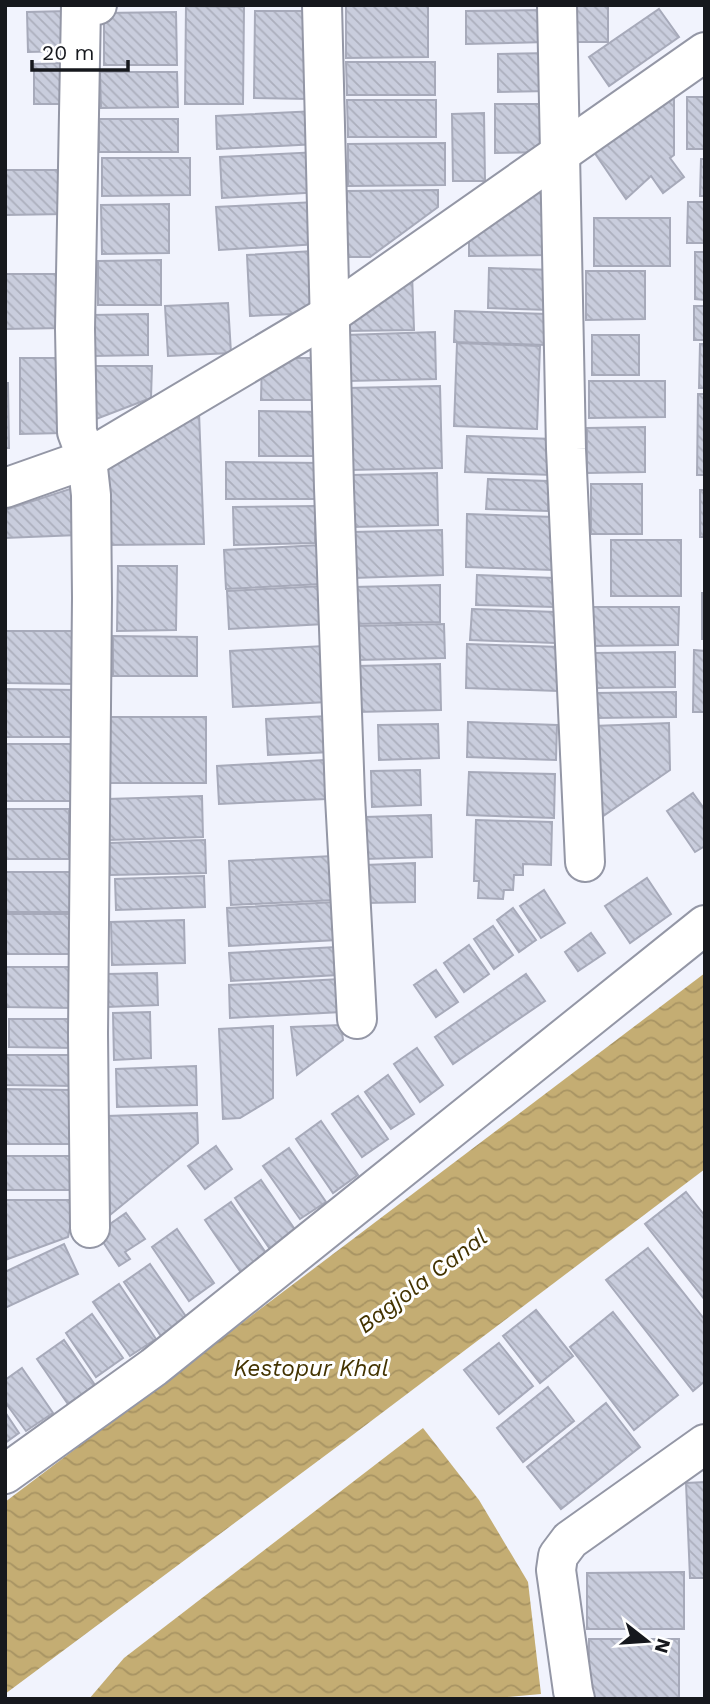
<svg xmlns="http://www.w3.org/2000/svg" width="710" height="1704" font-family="'Work Sans',sans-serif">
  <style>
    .water { fill: url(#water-waves) }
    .building { fill: url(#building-back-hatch); stroke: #a7aaba; stroke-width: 2 }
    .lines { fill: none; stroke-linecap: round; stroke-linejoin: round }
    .minor-casing { stroke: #9497a6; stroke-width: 42 }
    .minor { stroke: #fff; stroke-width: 38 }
    .labels { text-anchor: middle; stroke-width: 6; stroke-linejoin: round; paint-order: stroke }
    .water-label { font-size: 23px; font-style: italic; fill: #433301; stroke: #fff }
  </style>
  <defs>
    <pattern id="water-waves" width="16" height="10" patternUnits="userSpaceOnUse" patternTransform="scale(1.75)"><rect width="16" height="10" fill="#c4ad73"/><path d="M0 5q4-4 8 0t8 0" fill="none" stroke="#a89463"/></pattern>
    <pattern id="building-back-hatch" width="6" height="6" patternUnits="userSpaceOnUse" patternTransform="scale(1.75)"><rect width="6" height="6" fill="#c9cddd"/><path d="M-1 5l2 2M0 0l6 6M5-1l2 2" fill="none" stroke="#acafbd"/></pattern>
  </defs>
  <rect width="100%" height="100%" fill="#f1f3fd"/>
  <g class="water">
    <path d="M 705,973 L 705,1169 L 342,1443 L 5,1694 L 5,1502 Z"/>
    <path d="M 423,1428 L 479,1500 L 528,1582 L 541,1694 L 485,1699 L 89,1699 L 124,1658 Z"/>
  </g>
  <g class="building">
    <path d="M 346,5 L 428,5 L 428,57 L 346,58 Z"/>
    <rect x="577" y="5" width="31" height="37"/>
    <path d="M 186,6 L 244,7 L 243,104 L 185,104 Z"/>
    <path d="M 659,9 L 679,37 L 609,86 L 589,57 Z"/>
    <path d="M 545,10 L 546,42 L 466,44 L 466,11 Z"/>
    <path d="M 68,11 L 69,51 L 28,52 L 27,12 Z"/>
    <path d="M 255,11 L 309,11 L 308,99 L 254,98 Z"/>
    <path d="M 176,12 L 177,65 L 104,65 L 104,13 Z"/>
    <path d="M 550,53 L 550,91 L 498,92 L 498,54 Z"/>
    <path d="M 346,62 L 435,62 L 435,95 L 347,95 Z"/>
    <path d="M 63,63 L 63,104 L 34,104 L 34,64 Z"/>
    <path d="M 100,72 L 177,72 L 178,107 L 101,108 Z"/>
    <path d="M 674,93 L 674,155 L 670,158 L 684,177 L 663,193 L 651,176 L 626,199 L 592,149 Z"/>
    <rect x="687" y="97" width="18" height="52"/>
    <path d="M 347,100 L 436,100 L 436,137 L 348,137 Z"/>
    <path d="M 495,104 L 548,104 L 549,152 L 495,153 Z"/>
    <path d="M 316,111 L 318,144 L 217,149 L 216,116 Z"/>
    <path d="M 484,113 L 485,181 L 453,181 L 452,114 Z"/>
    <rect x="99" y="119" width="79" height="33"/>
    <path d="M 445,143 L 445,185 L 348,186 L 348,144 Z"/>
    <path d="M 319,152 L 321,192 L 222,198 L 220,157 Z"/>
    <path d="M 102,158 L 190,158 L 190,195 L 102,196 Z"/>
    <path d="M 701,159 L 705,159 L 705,196 L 700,196 Z"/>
    <path d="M 5,170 L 66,170 L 66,214 L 5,215 Z"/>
    <path d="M 438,190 L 438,207 L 370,257 L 347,257 L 347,191 Z"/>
    <path d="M 551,192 L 552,255 L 469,256 L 469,230 L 510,193 Z"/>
    <path d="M 316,202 L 318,244 L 219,250 L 216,207 Z"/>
    <path d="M 688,202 L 705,202 L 705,243 L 687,243 Z"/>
    <path d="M 169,204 L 169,253 L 102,254 L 101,205 Z"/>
    <rect x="594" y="218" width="76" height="48"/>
    <path d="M 313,251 L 315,313 L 250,316 L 247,255 Z"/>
    <path d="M 695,252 L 705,252 L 705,300 L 695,299 Z"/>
    <path d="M 161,260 L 161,305 L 98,305 L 98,261 Z"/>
    <path d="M 489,268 L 553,270 L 551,310 L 488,308 Z"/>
    <path d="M 586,271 L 645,271 L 645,319 L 586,320 Z"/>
    <path d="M 412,273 L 414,330 L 347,331 L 347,309 Z"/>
    <path d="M 5,274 L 64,274 L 64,328 L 5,329 Z"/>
    <path d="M 228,303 L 231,353 L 168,356 L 165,306 Z"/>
    <rect x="694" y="306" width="11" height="34"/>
    <path d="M 455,311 L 547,314 L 546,345 L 454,342 Z"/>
    <path d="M 148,314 L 148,355 L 92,356 L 92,315 Z"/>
    <path d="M 435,332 L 436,379 L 347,381 L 346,335 Z"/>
    <rect x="592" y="335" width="47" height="40"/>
    <path d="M 457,343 L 540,346 L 537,429 L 454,426 Z"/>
    <path d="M 700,344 L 705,344 L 705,388 L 699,388 Z"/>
    <path d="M 20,358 L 62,358 L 63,433 L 20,434 Z"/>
    <path d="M 262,358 L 319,358 L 319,400 L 261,400 Z"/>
    <path d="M 95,366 L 152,366 L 151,398 L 96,419 Z"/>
    <path d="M 589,381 L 665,381 L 665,417 L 589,418 Z"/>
    <path d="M 5,383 L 8,383 L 9,448 L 5,448 Z"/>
    <path d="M 440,386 L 442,468 L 349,470 L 347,388 Z"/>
    <path d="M 698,394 L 705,394 L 705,475 L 697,475 Z"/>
    <path d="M 259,411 L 322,412 L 322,456 L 259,456 Z"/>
    <path d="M 199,412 L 204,544 L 106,545 L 107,461 Z"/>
    <path d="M 645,427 L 645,472 L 587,473 L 587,428 Z"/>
    <path d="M 467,436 L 554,439 L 553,475 L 465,472 Z"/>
    <path d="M 226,462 L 320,463 L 319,499 L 226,499 Z"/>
    <path d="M 437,473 L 438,525 L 352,527 L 352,475 Z"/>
    <path d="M 488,479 L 549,481 L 548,511 L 486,509 Z"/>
    <rect x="591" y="484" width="51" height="50"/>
    <path d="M 76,487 L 78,535 L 5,538 L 5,510 Z"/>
    <rect x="700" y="490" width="5" height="47"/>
    <path d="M 315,506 L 315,543 L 234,545 L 233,507 Z"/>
    <path d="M 467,514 L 555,517 L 553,570 L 466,567 Z"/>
    <path d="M 442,530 L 443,575 L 353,578 L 352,532 Z"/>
    <rect x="611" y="540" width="70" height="56"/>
    <path d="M 320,545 L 322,584 L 226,589 L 224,550 Z"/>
    <path d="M 118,566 L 177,566 L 176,630 L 117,631 Z"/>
    <path d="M 477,575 L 555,578 L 554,607 L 476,605 Z"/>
    <path d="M 440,585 L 440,622 L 354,624 L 353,587 Z"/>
    <path d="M 324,586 L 325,624 L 229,629 L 227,591 Z"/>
    <rect x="702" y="593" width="3" height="46"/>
    <path d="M 587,607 L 679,607 L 678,645 L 587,646 Z"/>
    <path d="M 472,609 L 556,612 L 555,643 L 470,640 Z"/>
    <path d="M 444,624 L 445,658 L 356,660 L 355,626 Z"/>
    <path d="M 5,631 L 80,631 L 80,684 L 5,683 Z"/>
    <path d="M 113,636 L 197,637 L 197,676 L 113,676 Z"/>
    <path d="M 467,644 L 560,647 L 558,691 L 466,688 Z"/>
    <path d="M 324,646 L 327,702 L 233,707 L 230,651 Z"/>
    <path d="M 694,650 L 705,651 L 705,712 L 693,712 Z"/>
    <path d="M 675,652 L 675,687 L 595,688 L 595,653 Z"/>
    <path d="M 440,664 L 441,710 L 357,712 L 356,666 Z"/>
    <path d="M 5,689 L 78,690 L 78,737 L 5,737 Z"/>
    <path d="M 676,692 L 676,717 L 595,718 L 595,693 Z"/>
    <path d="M 329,716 L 331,752 L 268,755 L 266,719 Z"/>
    <rect x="109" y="717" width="97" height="66"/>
    <path d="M 468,722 L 557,725 L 556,760 L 467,757 Z"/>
    <path d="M 669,723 L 670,770 L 593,823 L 594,726 Z"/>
    <path d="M 438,724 L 439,758 L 379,760 L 378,725 Z"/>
    <rect x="5" y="744" width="67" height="57"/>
    <path d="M 324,760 L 326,799 L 219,804 L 217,766 Z"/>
    <path d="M 420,770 L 421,805 L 372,807 L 371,771 Z"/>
    <path d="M 469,772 L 555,774 L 554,818 L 467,815 Z"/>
    <path d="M 693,793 L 705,810 L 705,846 L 695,852 L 667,811 Z"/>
    <path d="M 202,796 L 203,837 L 109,840 L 108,799 Z"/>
    <rect x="5" y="809" width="64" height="50"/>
    <path d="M 431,815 L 432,857 L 365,859 L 365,817 Z"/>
    <path d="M 476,820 L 552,822 L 551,865 L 523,864 L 523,875 L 514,875 L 513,890 L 504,890 L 503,899 L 478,898 L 479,881 L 474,881 Z"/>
    <path d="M 205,840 L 206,873 L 110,875 L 109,843 Z"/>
    <path d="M 333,856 L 335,900 L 231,905 L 229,861 Z"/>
    <path d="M 415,863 L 415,902 L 366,903 L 365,865 Z"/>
    <rect x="5" y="872" width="73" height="40"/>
    <path d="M 204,876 L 205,907 L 116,910 L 115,879 Z"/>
    <path d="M 647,878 L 671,914 L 630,943 L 605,906 Z"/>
    <path d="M 544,890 L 565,923 L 541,938 L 520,906 Z"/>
    <path d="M 335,902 L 337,940 L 229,946 L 227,908 Z"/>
    <path d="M 513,908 L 536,940 L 519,952 L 497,920 Z"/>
    <rect x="5" y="914" width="68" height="40"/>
    <path d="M 184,920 L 185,963 L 112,965 L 111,922 Z"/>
    <path d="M 493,926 L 513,955 L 494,969 L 474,939 Z"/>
    <path d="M 591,933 L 605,953 L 578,971 L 565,952 Z"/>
    <path d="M 469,945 L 489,974 L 464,992 L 444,963 Z"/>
    <path d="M 336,947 L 338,975 L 231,981 L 229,953 Z"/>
    <path d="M 5,967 L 74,967 L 74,1008 L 5,1007 Z"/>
    <path d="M 436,970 L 458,1002 L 436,1017 L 414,985 Z"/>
    <path d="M 157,973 L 158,1005 L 107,1007 L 106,974 Z"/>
    <path d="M 526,974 L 545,1001 L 453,1064 L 435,1037 Z"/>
    <path d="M 340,979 L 341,1012 L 230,1018 L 229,985 Z"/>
    <path d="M 150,1012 L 151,1058 L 114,1060 L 113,1013 Z"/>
    <path d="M 9,1019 L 76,1019 L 75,1048 L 9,1047 Z"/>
    <path d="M 341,1025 L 343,1040 L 297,1075 L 291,1027 Z"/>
    <path d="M 273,1026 L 273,1098 L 240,1118 L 223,1119 L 219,1029 Z"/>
    <path d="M 417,1048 L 443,1085 L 420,1102 L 394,1064 Z"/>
    <path d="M 5,1055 L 76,1055 L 75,1086 L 5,1085 Z"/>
    <path d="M 196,1066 L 197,1105 L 117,1107 L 116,1069 Z"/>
    <path d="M 388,1075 L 414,1114 L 391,1129 L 365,1092 Z"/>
    <path d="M 5,1089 L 73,1090 L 73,1144 L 5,1144 Z"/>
    <path d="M 358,1096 L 388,1139 L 362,1157 L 332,1114 Z"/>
    <path d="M 197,1113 L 198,1143 L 110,1215 L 107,1116 Z"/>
    <path d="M 321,1121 L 358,1175 L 333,1193 L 296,1139 Z"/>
    <path d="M 216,1146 L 232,1169 L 205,1189 L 188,1166 Z"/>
    <path d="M 289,1148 L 326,1202 L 300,1219 L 263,1166 Z"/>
    <rect x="5" y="1156" width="69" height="34"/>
    <path d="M 261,1180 L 298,1234 L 272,1252 L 235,1198 Z"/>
    <path d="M 686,1192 L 705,1216 L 705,1300 L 645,1224 Z"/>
    <path d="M 5,1200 L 76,1200 L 68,1237 L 5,1260 Z"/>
    <path d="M 231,1202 L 268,1256 L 242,1274 L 205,1220 Z"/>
    <path d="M 126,1213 L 145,1239 L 125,1252 L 130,1259 L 119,1266 L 97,1233 Z"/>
    <path d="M 177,1229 L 214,1283 L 189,1301 L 152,1247 Z"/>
    <path d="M 64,1244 L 78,1274 L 5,1308 L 5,1272 Z"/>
    <path d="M 648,1248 L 705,1320 L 705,1381 L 693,1391 L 606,1280 Z"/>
    <path d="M 150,1264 L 187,1318 L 161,1336 L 124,1282 Z"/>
    <path d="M 119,1284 L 156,1339 L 130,1356 L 93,1302 Z"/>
    <path d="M 536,1310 L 573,1356 L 540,1383 L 503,1336 Z"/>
    <path d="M 613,1312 L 678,1395 L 634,1430 L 570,1347 Z"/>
    <path d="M 92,1314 L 123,1358 L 96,1377 L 66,1333 Z"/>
    <path d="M 64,1340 L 95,1385 L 68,1404 L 37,1359 Z"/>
    <path d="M 499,1343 L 533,1386 L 499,1414 L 464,1370 Z"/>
    <path d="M 22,1368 L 53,1413 L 26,1431 L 5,1402 L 5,1380 Z"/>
    <path d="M 548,1387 L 574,1421 L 523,1462 L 497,1428 Z"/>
    <path d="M 606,1403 L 640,1447 L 561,1509 L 527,1467 Z"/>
    <path d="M 5,1412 L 19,1433 L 5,1443 Z"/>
    <path d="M 705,1482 L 705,1578 L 690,1578 L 686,1483 Z"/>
    <path d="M 684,1572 L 684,1629 L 587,1629 L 587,1573 Z"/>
    <rect x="704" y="1594" width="1" height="105"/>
    <rect x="589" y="1639" width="90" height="60"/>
  </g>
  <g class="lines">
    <g class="minor-casing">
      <g id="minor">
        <path d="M 322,5 L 334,488 L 345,797 L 357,1019"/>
        <path d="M 557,5 L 566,449 L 585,862"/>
        <path d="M 5,488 L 87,459 L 331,314 L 705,52"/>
        <path d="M 90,1228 L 88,1034 L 92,598 L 91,495 L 87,459 L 77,432 L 75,329 L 81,6 L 97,5"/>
        <path d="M 5,1474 L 154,1367 L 705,925"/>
        <path d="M 575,1699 L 573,1691 L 556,1570 L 558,1556 L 570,1540 L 705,1444"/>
      </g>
    </g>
    <use href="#minor" class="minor"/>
  </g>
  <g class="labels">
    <g class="water-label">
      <text transform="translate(422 1281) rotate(-37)" y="8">Bagjola Canal</text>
      <text x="311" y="1376">Kestopur Khal</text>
    </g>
  </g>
  <rect width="710" height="1704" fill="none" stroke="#16181d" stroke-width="14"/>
  <g transform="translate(647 1641) rotate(107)" stroke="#ffffff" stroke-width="5" paint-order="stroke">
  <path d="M0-5L12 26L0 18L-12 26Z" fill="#16181d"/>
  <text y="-10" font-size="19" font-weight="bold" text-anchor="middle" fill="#16181d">N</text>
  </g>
  <path d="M32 60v10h96v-10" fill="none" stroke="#16181d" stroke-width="3.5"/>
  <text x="42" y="60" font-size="21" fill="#16181d" stroke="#ffffff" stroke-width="5" paint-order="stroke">20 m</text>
</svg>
